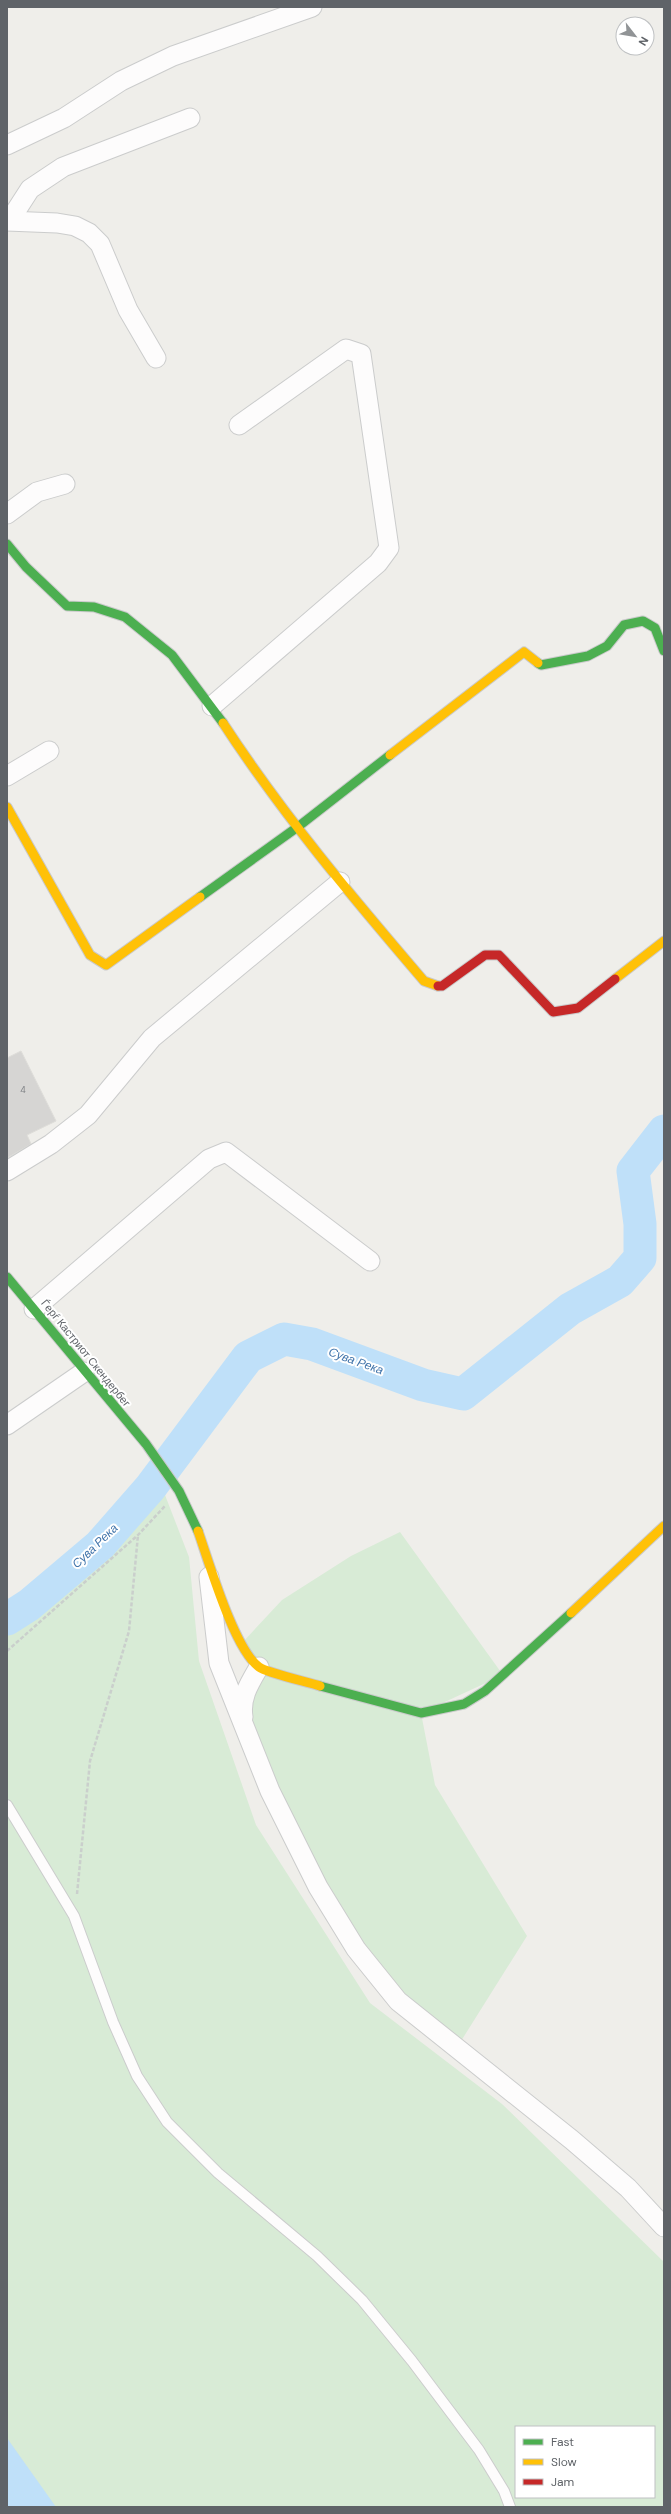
<svg xmlns="http://www.w3.org/2000/svg" width="671" height="2514" font-family="'DM Sans',sans-serif">
  <style>
    .green { fill: #d8ebd6; fill-rule: evenodd }
    .water { fill: #bfe0f9 }
    .lines { fill: none; stroke-linecap: round; stroke-linejoin: round }
    .river { stroke: #bfe0f9; stroke-width: 33 }
    .building { fill: #d6d5d3; stroke: #deddd9 }
    .lane-casing { stroke: #cbcccc; stroke-width: 12 }
    .street-casing { stroke: #cbcccc; stroke-width: 21 }
    .fast-casing { stroke: #cacacb; stroke-width: 11 }
    .slow-casing { stroke: #cacacb; stroke-width: 11 }
    .jam-casing { stroke: #cacacb; stroke-width: 11 }
    .path { stroke: #cacfcc; stroke-width: 2.5; stroke-dasharray: 4 2; stroke-linecap: butt }
    .lane { stroke: #fdfcfc; stroke-width: 10 }
    .street { stroke: #fdfcfc; stroke-width: 19 }
    .fast { stroke: #4caf50; stroke-width: 9 }
    .slow { stroke: #ffc107; stroke-width: 9 }
    .jam { stroke: #c62828; stroke-width: 9 }
    .labels { text-anchor: middle; stroke-width: 4; stroke-linejoin: round; paint-order: stroke }
    .number-label { font-size: 9px; fill: #7e8184 }
    .street-label { font-size: 11px; fill: #5f6368; stroke: #fff }
    .water-label { font-size: 12px; font-style: italic; fill: #4174aa; stroke: #fff }
  </style>
  <rect width="100%" height="100%" fill="#efeeea"/>
  <g class="green">
    <path d="M 160,1482 L 189,1557 L 199,1661 L 256,1825 L 370,2003 L 502,2104 L 664,2262 L 664,2507 L 7,2507 L 7,1610 L 98,1539 ZM 516,2427 L 654,2427 L 654,2497 L 516,2497 Z"/>
    <path d="M 400,1532 L 503,1675 L 421,1713 L 435,1785 L 527,1936 L 456,2049 L 356,1949 L 245,1724 L 258,1667 L 241,1644 L 282,1600 L 351,1556 Z"/>
  </g>
  <path class="water" d="M 7,2438 L 56,2507 L 7,2507 Z"/>
  <g class="lines">
    <path class="river" d="M 7,1619 L 29,1605 L 100,1545 L 150,1488 L 248,1357 L 284,1339 L 312,1344 L 423,1385 L 463,1394 L 570,1309 L 620,1281 L 640,1258 L 640,1224 L 633,1171 L 664,1131"/>
  </g>
  <path class="building" d="M 21,1051 L 56,1121 L 27,1135 L 31,1144 L 7,1158 L 7,1058 Z"/>
  <g class="lines">
    <g class="lane-casing">
      <path id="lane" d="M 7,1805 L 74,1916 L 113,2022 L 137,2076 L 167,2122 L 218,2173 L 317,2256 L 362,2300 L 412,2361 L 479,2450 L 504,2491 L 510,2507"/>
    </g>
    <g class="street-casing">
      <g id="street">
        <path d="M 7,145 L 64,118 L 121,81 L 173,56 L 312,7"/>
        <path d="M 10,220 L 30,189 L 63,167 L 190,118"/>
        <path d="M 7,221 L 57,223 L 75,226 L 89,233 L 100,244 L 128,310 L 156,358"/>
        <path d="M 7,514 L 37,492 L 65,484"/>
        <path d="M 212,706 L 378,563 L 389,548 L 361,354 L 346,349 L 239,425"/>
        <path d="M 7,776 L 49,751"/>
        <path d="M 7,1171 L 51,1144 L 88,1115 L 152,1038 L 340,882"/>
        <path d="M 34,1309 L 209,1159 L 226,1152 L 370,1261"/>
        <path d="M 7,1425 L 84,1372"/>
        <path d="M 209,1577 L 219,1663 L 270,1791 L 318,1887 L 356,1949 L 398,2001 L 572,2140 L 628,2188 L 664,2227"/>
        <path d="M 243,1717 C 240,1698 249,1684 259,1667"/>
      </g>
    </g>
    <g class="fast-casing">
      <g id="fast">
        <path d="M 7,544 L 26,567 L 67,606 L 94,607 L 125,617 L 172,655 L 223,723"/>
        <path d="M 538,663 L 541,665 L 588,656 L 607,646 L 624,625 L 643,621 L 655,628 L 664,651"/>
        <path d="M 200,897 L 299,826 L 390,755"/>
        <path d="M 7,1277 L 146,1444 L 179,1491 L 198,1531"/>
        <path d="M 320,1686 L 421,1713 L 464,1704 L 485,1691 L 571,1613"/>
      </g>
    </g>
    <g class="slow-casing">
      <g id="slow">
        <path d="M 223,723 C 283,815 353,898 424,981 L 438,986"/>
        <path d="M 390,755 L 524,652 L 538,663"/>
        <path d="M 7,807 L 90,955 L 106,965 L 200,897"/>
        <path d="M 615,979 L 664,941"/>
        <path d="M 198,1531 C 209,1562 234,1649 259,1667 C 267,1673 308,1682 320,1686"/>
        <path d="M 571,1613 L 664,1526"/>
      </g>
    </g>
    <g class="jam-casing">
      <path id="jam" d="M 438,986 L 442,986 L 485,955 L 499,955 L 553,1012 L 578,1008 L 615,979"/>
    </g>
    <g class="path">
      <path d="M 7,1651 L 138,1535 L 165,1506"/>
      <path d="M 77,1894 L 90,1761 L 129,1631 L 138,1535"/>
    </g>
    <use href="#lane" class="lane"/>
    <use href="#street" class="street"/>
    <use href="#fast" class="fast"/>
    <use href="#slow" class="slow"/>
    <use href="#jam" class="jam"/>
  </g>
  <g class="labels">
    <g class="number-label">
      <text x="23" y="1093">4</text>
    </g>
    <g class="street-label">
      <text transform="translate(86 1353) rotate(51)" y="4">Ѓерѓ Кастриот Скендербег</text>
    </g>
    <g class="water-label">
      <text transform="translate(356 1361) rotate(20)" y="4">Сува Река</text>
      <text transform="translate(95 1546) rotate(-44)" y="4">Сува Река</text>
    </g>
  </g>
  <rect width="671" height="2514" fill="none" stroke="#5f6368" stroke-width="16"/>
  <rect x="515" y="2426" width="140" height="72" fill="#ffffff" stroke="#bfc1c3"/>
  <rect x="523" y="2439" width="20" height="6" fill="#4caf50" stroke="#bfc1c3"/>
  <text x="551" y="2446" font-size="12" fill="#5f6368">Fast</text>
  <rect x="523" y="2459" width="20" height="6" fill="#ffc107" stroke="#bfc1c3"/>
  <text x="551" y="2466" font-size="12" fill="#5f6368">Slow</text>
  <rect x="523" y="2479" width="20" height="6" fill="#c62828" stroke="#bfc1c3"/>
  <text x="551" y="2486" font-size="12" fill="#5f6368">Jam</text>
  <g transform="translate(635 36) rotate(121)"><circle r="19" fill="#ffffff" stroke="#bfc1c3"/>
  <path d="M0-3L7 15L0 10L-7 15Z" fill="#919496"/>
  <text y="-6" font-size="11" font-weight="bold" text-anchor="middle" fill="#5f6368">N</text>
  </g>
</svg>
